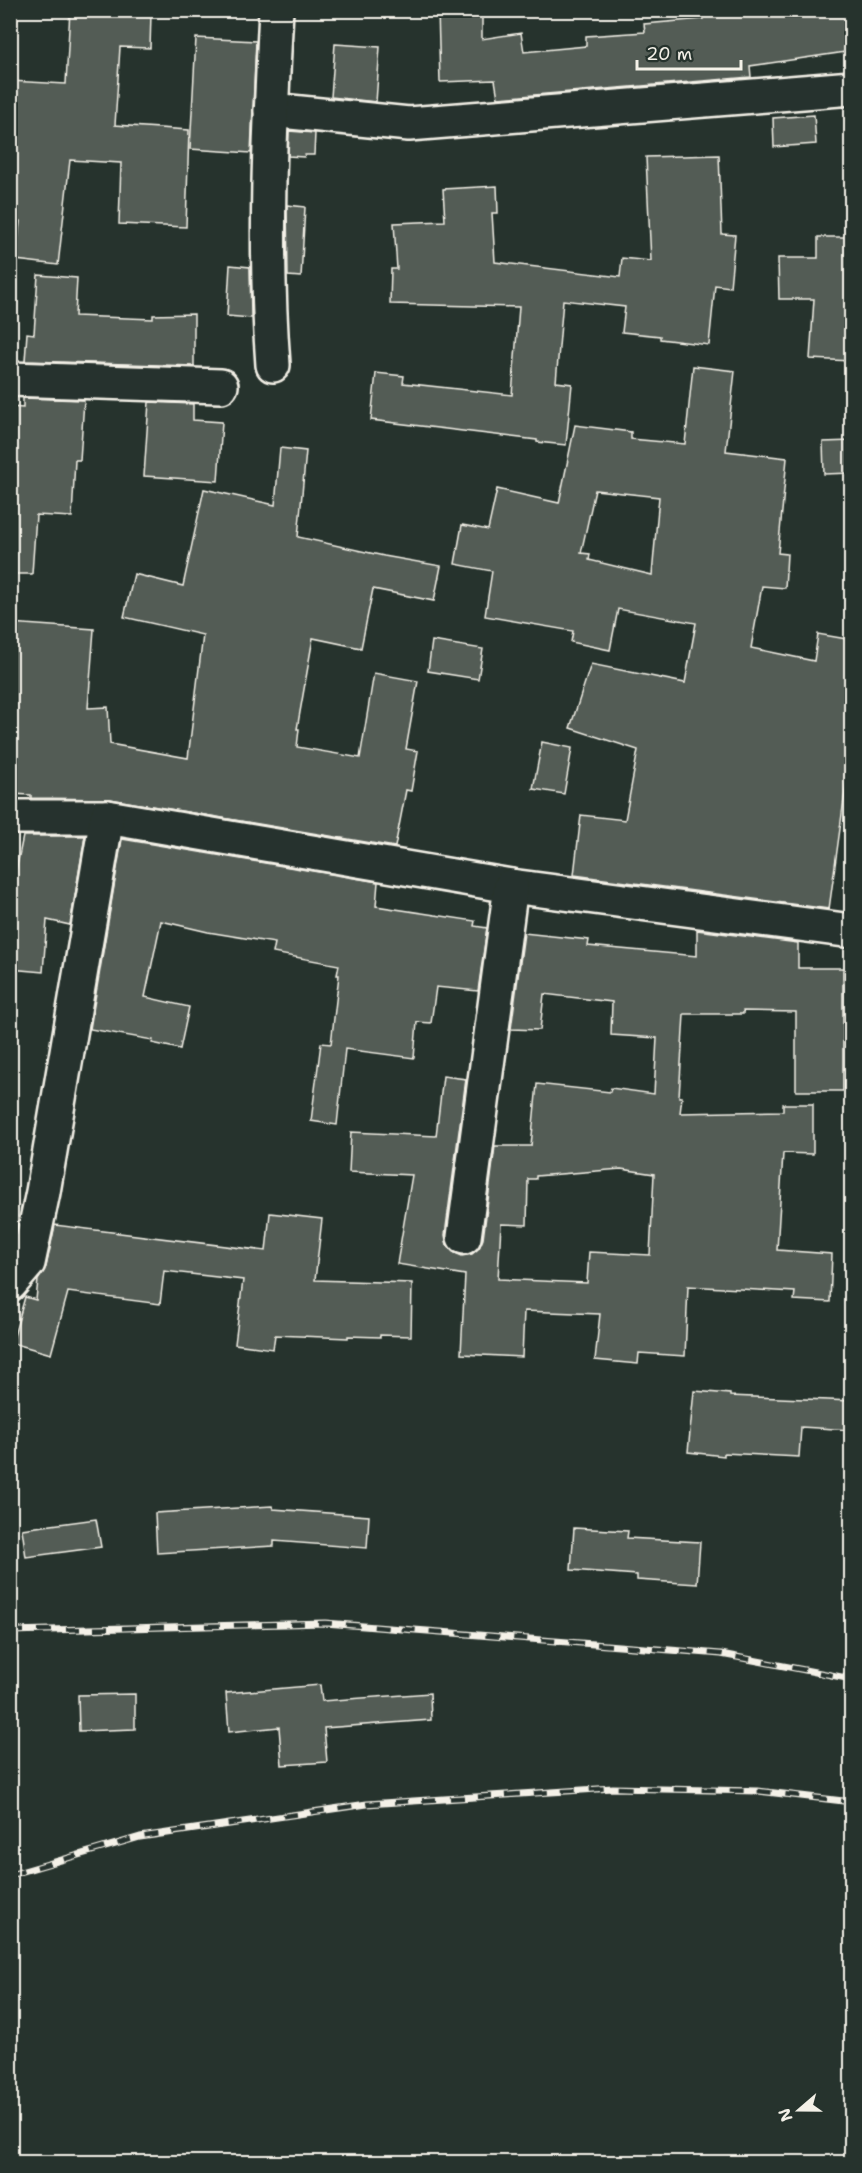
<svg xmlns="http://www.w3.org/2000/svg" width="862" height="2173" font-family="'Shantell Sans',sans-serif">
  <style>
    .building { fill: #525c55; stroke: #f4f1e8; stroke-width: 1.5; fill-rule: evenodd }
    .lines { fill: none; stroke-linecap: round; stroke-linejoin: round }
    .street-casing { stroke: #f4f1e8; stroke-width: 38 }
    .street { stroke: #26332d; stroke-width: 33 }
    .rail-casing { stroke: #f4f1e8; stroke-width: 7 }
    .rail { stroke: #26332d; stroke-width: 4.5; stroke-dasharray: 14; stroke-linecap: butt }
  </style>
  <rect width="100%" height="100%" fill="#26332d"/>
  <filter id="ink" filterUnits="userSpaceOnUse"><feTurbulence type="fractalNoise" baseFrequency=".0167" numOctaves="2"/><feDisplacementMap in="SourceGraphic" scale="12" xChannelSelector="R" yChannelSelector="G"/><feConvolveMatrix kernelMatrix="1 2 1 2 8 2 1 2 1" color-interpolation-filters="sRGB"/></filter>
  <g filter="url(#ink)">
    <g class="building">
      <path d="M 70,10 L 151,13 L 150,48 L 120,47 L 115,125 L 189,130 L 186,227 L 119,224 L 121,163 L 70,160 L 58,265 L 16,260 L 20,221 L 10,219 L 10,81 L 66,84 Z"/>
      <path d="M 438,10 L 482,10 L 482,39 L 521,33 L 524,52 L 586,46 L 586,36 L 645,32 L 644,24 L 703,19 L 703,10 L 852,10 L 852,51 L 750,66 L 751,77 L 498,98 L 495,80 L 440,82 Z"/>
      <path d="M 196,38 L 256,41 L 251,153 L 190,149 Z"/>
      <path d="M 335,44 L 380,47 L 376,102 L 331,97 Z"/>
      <path d="M 814,115 L 816,144 L 774,147 L 773,118 Z"/>
      <path d="M 289,131 L 315,133 L 314,155 L 305,155 L 304,157 L 288,156 Z"/>
      <path d="M 719,155 L 722,234 L 735,235 L 730,287 L 715,285 L 709,345 L 660,339 L 660,336 L 622,332 L 625,307 L 563,300 L 556,382 L 572,384 L 566,445 L 537,442 L 537,440 L 371,420 L 376,373 L 404,376 L 403,383 L 512,395 L 519,307 L 390,304 L 391,269 L 397,269 L 394,223 L 445,221 L 443,189 L 497,186 L 498,213 L 492,213 L 495,262 L 620,277 L 622,258 L 651,261 L 646,157 Z"/>
      <path d="M 287,205 L 305,207 L 301,277 L 288,276 Z"/>
      <path d="M 818,237 L 852,237 L 852,361 L 810,359 L 814,299 L 779,299 L 778,258 L 818,258 Z"/>
      <path d="M 230,265 L 250,267 L 251,318 L 227,316 Z"/>
      <path d="M 38,275 L 77,278 L 75,316 L 153,319 L 153,315 L 194,314 L 194,366 L 25,361 L 27,333 L 34,334 Z"/>
      <path d="M 693,366 L 735,371 L 726,451 L 787,458 L 778,553 L 787,554 L 785,588 L 762,586 L 751,648 L 814,661 L 818,634 L 852,640 L 852,786 L 846,785 L 829,909 L 574,875 L 581,815 L 625,820 L 638,750 L 570,728 L 591,664 L 685,683 L 696,623 L 618,609 L 610,650 L 571,642 L 573,631 L 485,616 L 492,571 L 455,564 L 462,525 L 488,530 L 497,489 L 559,503 L 575,425 L 631,432 L 631,439 L 685,444 ZM 595,490 L 659,497 L 652,575 L 589,560 L 590,554 L 581,553 Z"/>
      <path d="M 23,398 L 84,400 L 80,460 L 75,460 L 72,517 L 36,515 L 32,574 L 10,574 L 10,407 L 23,408 Z"/>
      <path d="M 149,402 L 193,404 L 193,420 L 222,422 L 218,481 L 144,476 Z"/>
      <path d="M 852,441 L 852,473 L 824,474 L 823,442 Z"/>
      <path d="M 280,448 L 306,451 L 298,537 L 384,556 L 441,566 L 434,601 L 373,589 L 361,648 L 313,638 L 297,729 L 299,729 L 297,747 L 360,758 L 374,673 L 418,681 L 406,749 L 418,751 L 411,791 L 406,790 L 395,847 L 110,799 L 31,798 L 31,795 L 10,794 L 10,623 L 94,629 L 88,708 L 108,707 L 110,744 L 188,758 L 203,635 L 124,617 L 134,574 L 183,586 L 204,489 L 275,505 Z"/>
      <path d="M 432,641 L 483,649 L 478,679 L 428,671 Z"/>
      <path d="M 542,742 L 572,748 L 564,794 L 533,789 Z"/>
      <path d="M 23,836 L 85,836 L 70,925 L 47,920 L 43,972 L 10,969 L 10,900 Z"/>
      <path d="M 122,839 L 378,882 L 376,906 L 475,921 L 474,926 L 487,928 L 478,991 L 436,987 L 431,1023 L 417,1022 L 414,1058 L 345,1049 L 337,1125 L 311,1121 L 321,1043 L 331,1044 L 339,975 L 337,975 L 339,965 L 273,953 L 275,943 L 208,932 L 161,921 L 145,997 L 189,1007 L 180,1049 L 152,1043 L 153,1040 L 90,1029 Z"/>
      <path d="M 697,930 L 798,943 L 798,968 L 843,968 L 843,1091 L 796,1091 L 796,1012 L 743,1011 L 743,1014 L 684,1014 L 679,1097 L 682,1097 L 680,1113 L 783,1111 L 783,1104 L 813,1104 L 813,1154 L 783,1153 L 777,1250 L 832,1254 L 830,1302 L 794,1300 L 795,1292 L 688,1286 L 685,1356 L 639,1353 L 638,1364 L 595,1360 L 600,1314 L 524,1311 L 522,1357 L 461,1354 L 465,1275 L 397,1264 L 412,1175 L 349,1172 L 351,1132 L 436,1136 L 443,1076 L 466,1079 L 445,1235 L 447,1245 L 453,1252 L 462,1256 L 472,1254 L 479,1248 L 483,1239 L 495,1146 L 531,1146 L 537,1084 L 610,1092 L 611,1088 L 654,1094 L 657,1038 L 611,1035 L 612,1002 L 544,994 L 540,1030 L 511,1029 L 524,933 L 589,940 L 588,946 L 697,956 ZM 621,1169 L 654,1174 L 650,1255 L 589,1252 L 587,1283 L 498,1279 L 501,1224 L 527,1225 L 528,1179 L 536,1179 L 536,1176 Z"/>
      <path d="M 270,1213 L 322,1219 L 315,1280 L 412,1283 L 411,1336 L 380,1335 L 380,1337 L 348,1336 L 348,1338 L 275,1335 L 273,1349 L 235,1344 L 243,1280 L 164,1271 L 160,1304 L 68,1292 L 51,1354 L 12,1343 L 25,1297 L 36,1300 L 38,1280 L 46,1267 L 55,1225 L 266,1251 Z"/>
      <path d="M 694,1391 L 730,1394 L 730,1396 L 852,1401 L 852,1430 L 801,1427 L 799,1457 L 724,1453 L 724,1456 L 688,1452 Z"/>
      <path d="M 272,1506 L 273,1509 L 369,1516 L 367,1548 L 274,1541 L 274,1546 L 157,1553 L 155,1513 Z"/>
      <path d="M 96,1519 L 101,1547 L 26,1557 L 22,1529 Z"/>
      <path d="M 574,1528 L 628,1531 L 627,1538 L 700,1542 L 697,1584 L 637,1580 L 637,1575 L 571,1570 Z"/>
      <path d="M 320,1685 L 322,1701 L 430,1693 L 431,1720 L 324,1728 L 327,1762 L 282,1765 L 279,1727 L 229,1732 L 226,1693 Z"/>
      <path d="M 135,1694 L 135,1729 L 79,1731 L 78,1695 Z"/>
    </g>
    <g class="lines">
      <g class="street-casing">
        <g id="street">
          <path d="M 271,110 L 409,124 L 852,88"/>
          <path d="M 273,365 C 264,247 270,129 276,10"/>
          <path d="M 10,379 L 221,386"/>
          <path d="M 10,817 L 107,817 L 511,886 L 852,931"/>
          <path d="M 464,1237 L 511,886"/>
          <path d="M 10,1284 L 28,1263 L 43,1192 L 107,817"/>
        </g>
      </g>
      <use href="#street" class="street"/>
      <g class="rail-casing">
        <g id="rail">
          <path d="M 10,1631 L 325,1623 L 721,1654 L 852,1679"/>
          <path d="M 10,1875 L 140,1837 L 367,1804 L 613,1788 L 758,1791 L 852,1802"/>
        </g>
      </g>
      <use href="#rail" class="rail"/>
    </g>
  </g>
  <rect width="862" height="2173" fill="none" stroke="#26332d" stroke-width="36"/>
  <rect x="18" y="18" width="826" height="2137" fill="none" stroke="#f4f1e8" stroke-width="2" filter="url(#ink)"/>
  <g transform="translate(799 2110) rotate(250)" stroke="#26332d" stroke-width="4.5" paint-order="stroke">
  <path d="M0-4.5L10 22L0 15L-10 22Z" fill="#f4f1e8"/>
  <text y="-9" font-size="16" font-weight="bold" text-anchor="middle" fill="#f4f1e8">N</text>
  </g>
  <path d="M637 60v9h104v-9" fill="none" stroke="#f4f1e8" stroke-width="3"/>
  <text x="646" y="60" font-size="18" fill="#f4f1e8" stroke="#26332d" stroke-width="4.5" paint-order="stroke">20 m</text>
</svg>
